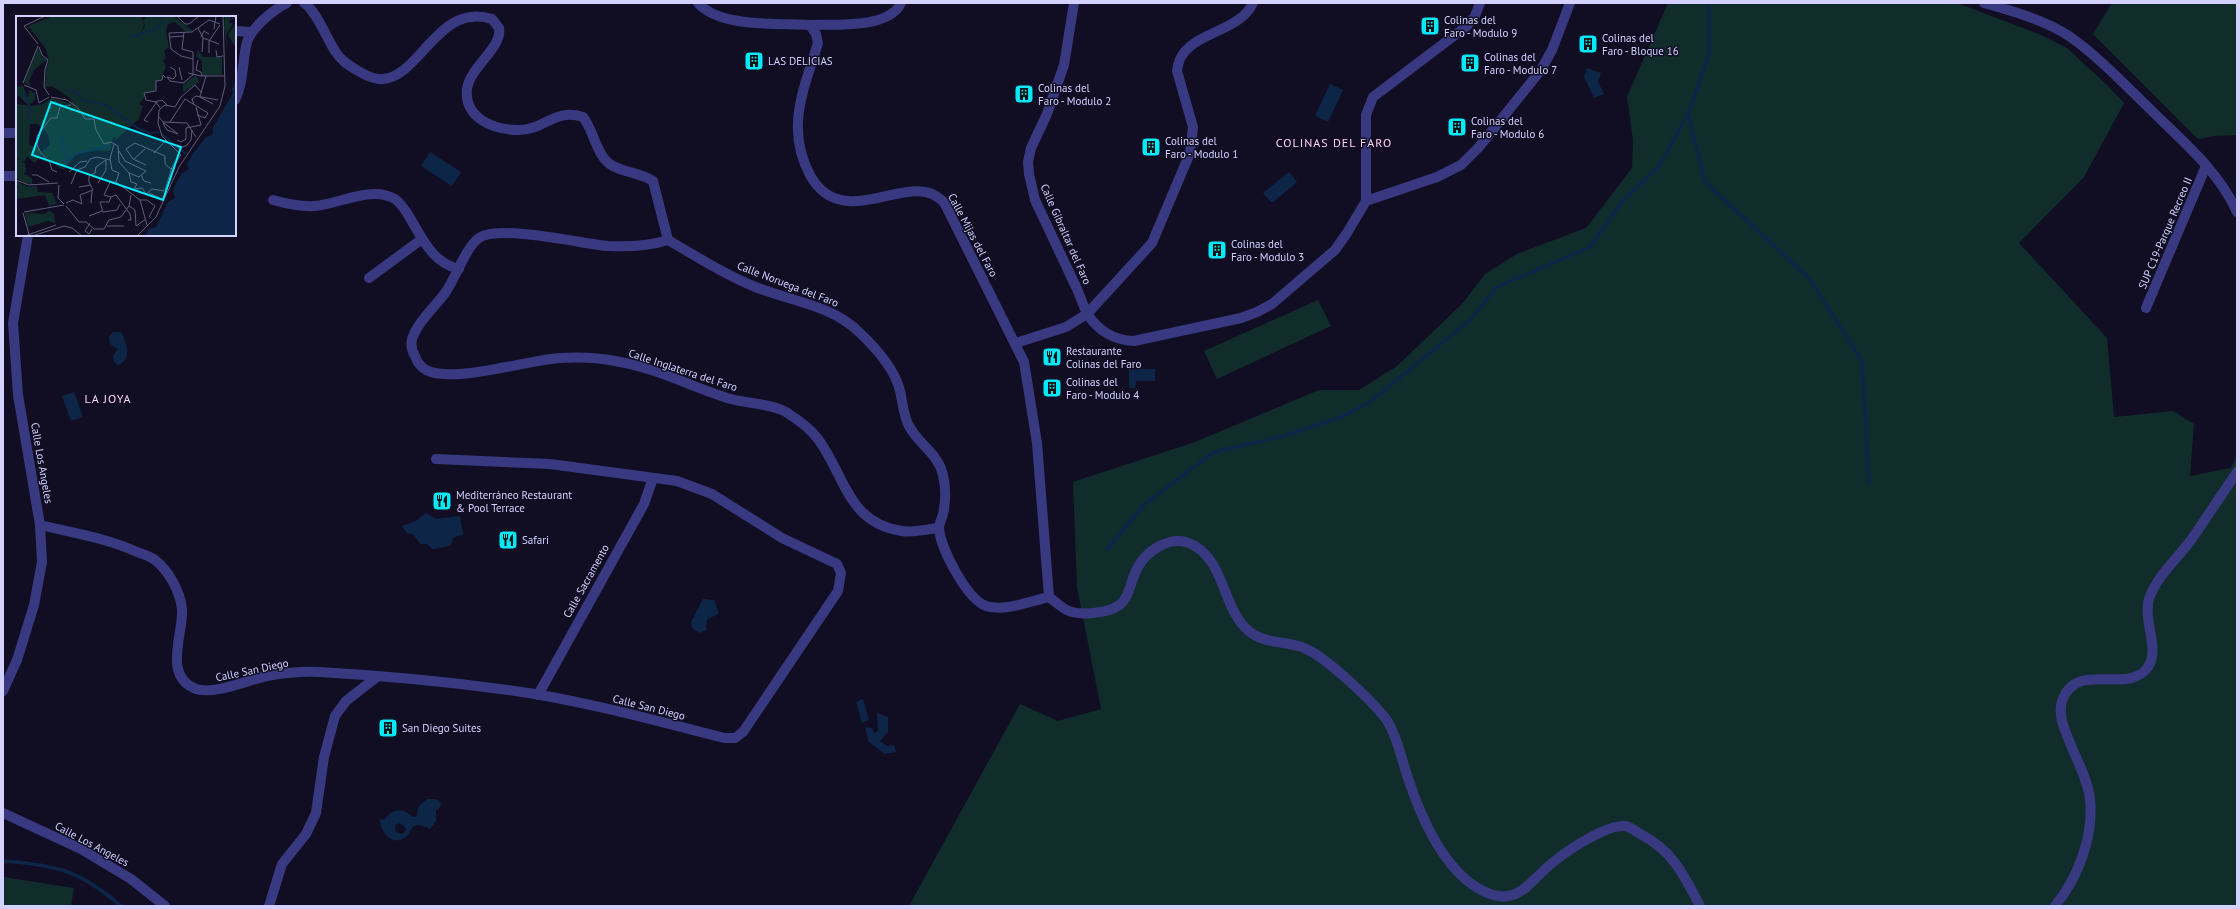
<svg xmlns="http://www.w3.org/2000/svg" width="2240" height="909" font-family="'PT Sans',sans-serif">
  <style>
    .green { fill: #112d2b }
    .water { fill: #0d2648; fill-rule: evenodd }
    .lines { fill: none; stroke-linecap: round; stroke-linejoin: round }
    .stream { stroke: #0d2648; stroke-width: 3.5 }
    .minor { stroke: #393982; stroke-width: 10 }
    .labels { text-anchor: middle; stroke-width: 3; stroke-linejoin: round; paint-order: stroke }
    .poi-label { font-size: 11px; fill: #d4d0ff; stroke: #110e23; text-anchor: start }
    .street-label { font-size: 11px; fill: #d4d0ff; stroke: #110e23 }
    .neighbourhood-label { font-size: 12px; letter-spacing: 1px; fill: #ffd2f0; stroke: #110e23 }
    .inset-river { fill: none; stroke: #0d2648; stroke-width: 2 }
    .inset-road { fill: none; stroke: #5f5c7b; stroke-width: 1 }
    .view { fill: #02eaf9; fill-opacity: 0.15; stroke: #02eaf9; stroke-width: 2 }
    .inset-edge { fill: none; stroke: #d4d0ff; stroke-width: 2 }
  </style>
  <rect width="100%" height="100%" fill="#110e23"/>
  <g class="green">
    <path d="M 1668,3 L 1957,3 L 2041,35 L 2067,48 L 2107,85 L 2124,103 L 2084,177 L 2019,243 L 2107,338 L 2114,417 L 2173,411 L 2194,424 L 2190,476 L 2231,468 L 2237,456 L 2237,906 L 909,906 L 1020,704 L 1058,721 L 1101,709 L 1077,587 L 1073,482 L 1195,442 L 1319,390 L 1359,390 L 1397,366 L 1463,303 L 1485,274 L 1517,254 L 1586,228 L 1632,168 L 1633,140 L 1627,97 Z"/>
    <path d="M 2112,3 L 2237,3 L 2237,135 L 2213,136 L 2198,139 L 2093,34 Z"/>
    <path d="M 1318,300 L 1331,326 L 1217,379 L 1204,351 Z"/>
    <path d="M 3,877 L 74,888 L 71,906 L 3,905 Z"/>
  </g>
  <g class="water">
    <path d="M 1587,68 L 1601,73 L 1598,82 L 1604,94 L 1594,98 L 1584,77 Z"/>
    <path d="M 1330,84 L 1343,90 L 1328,122 L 1315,116 Z"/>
    <path d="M 430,152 L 461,172 L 452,186 L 421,166 Z"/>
    <path d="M 1289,172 L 1297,182 L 1272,203 L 1263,193 Z"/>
    <path d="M 113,332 L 121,332 C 127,344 133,359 118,365 L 114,362 L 113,356 L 118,349 L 110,344 L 109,337 Z"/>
    <path d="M 1129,369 L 1155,369 L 1155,381 L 1136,381 L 1135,388 L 1129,388 Z"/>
    <path d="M 74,392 L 83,417 L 71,421 L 62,396 Z"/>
    <path d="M 426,513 L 436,519 L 460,516 L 463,535 L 454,537 L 450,546 L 433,549 L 427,544 L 420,544 L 413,534 L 407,533 L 402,526 L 416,521 Z"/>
    <path d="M 703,599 L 714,600 L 719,613 L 707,620 L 706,630 L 699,633 L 692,628 L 691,622 Z"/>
    <path d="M 863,699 L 869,720 L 862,723 L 856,702 Z"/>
    <path d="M 877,713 L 888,717 L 888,732 L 880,741 L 887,746 L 894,745 L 896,752 L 885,754 L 869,742 L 865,727 L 872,728 L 874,733 L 878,731 Z"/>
    <path d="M 427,799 L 436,799 L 441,803 L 440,807 L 436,810 L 436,821 L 430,829 C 427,828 422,825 418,825 C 411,825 411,832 407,836 C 394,848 380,833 380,819 L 384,820 C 393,808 402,807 413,817 L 416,817 L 419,806 ZM 400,823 L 406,828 L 404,833 L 401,834 L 396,832 L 395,825 Z"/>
  </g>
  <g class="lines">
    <g class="stream">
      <path d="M 1688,114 L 1705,182 L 1809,278 L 1862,361 L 1869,483"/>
      <path d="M 1107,549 L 1145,504 L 1214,452 L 1284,436 L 1341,417 L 1370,402 L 1470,320 L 1497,287 L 1590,247 L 1621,203 L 1659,166 L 1688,114 L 1709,55 L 1709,3"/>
      <path d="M 3,861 C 57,865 79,870 121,906"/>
    </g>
    <g class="minor">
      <path d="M 304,3 C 316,10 327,39 335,51 C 341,61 350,66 360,72 C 367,76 375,80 383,79 C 421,76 438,2 492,19 L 499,28 C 503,47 470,67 467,89 C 464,118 493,130 519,130 C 544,130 555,108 583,117 C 594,130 596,157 613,166 C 626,173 641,173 653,181 L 668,240"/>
      <path d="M 698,3 C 720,28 778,23 810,25 L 816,34 L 818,43 C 804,89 785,128 810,175 C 844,237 913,164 945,204 L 1024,362 L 1037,443 L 1049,597"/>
      <path d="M 1074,3 L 1064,65 L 1047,114 L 1031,148 L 1028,162 L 1029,174 L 1035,200 L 1077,289 L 1087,314 L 1152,243 L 1190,153 L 1193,127 L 1177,71 C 1180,31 1238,36 1253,3"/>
      <path d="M 1984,3 C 2012,11 2045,20 2069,36 C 2099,57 2125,85 2151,110 C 2182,141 2219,171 2237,212"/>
      <path d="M 810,25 C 835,24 889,29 901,3"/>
      <path d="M 235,31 L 252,32"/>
      <path d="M 235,100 C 244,82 242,61 247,42 C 252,27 273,10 287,3"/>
      <path d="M 3,133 L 17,133"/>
      <path d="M 3,176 L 17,176"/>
      <path d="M 273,200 C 287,204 300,207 315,206 C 340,204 371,185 395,199 C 402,204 406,211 410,218 C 423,240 433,263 459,269"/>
      <path d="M 1366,201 L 1437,177 L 1461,165 L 1479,147 L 1541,70 L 1552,50 L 1570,3"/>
      <path d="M 668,240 C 649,246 629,247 608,246 C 583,244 499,224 479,238 C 465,248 456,278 445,293 C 435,307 421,318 414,334 C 410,341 411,349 415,356 C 417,362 421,367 426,370 C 454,384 527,360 560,358 C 579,357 602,358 620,362 C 659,369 694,388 731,399 C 749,404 770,403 786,412 C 797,419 810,428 818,439 C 845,475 847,523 902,531 C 913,533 927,529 939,528"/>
      <path d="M 668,240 C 696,256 723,274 753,286 C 789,301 830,304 859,332 C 876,348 895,369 900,391 C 903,403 903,415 909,426 C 919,445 938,453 943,475 C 946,488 946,501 943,514 C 942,518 939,524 939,528 C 940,548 967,599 986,606 C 1004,612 1031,601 1049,597"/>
      <path d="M 369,278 L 422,239"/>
      <path d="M 2146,308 L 2206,166"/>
      <path d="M 1016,343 L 1066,327 L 1087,314 C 1099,331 1113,340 1134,341 L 1241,318 L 1257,312 L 1272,304 L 1335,250 L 1347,233 L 1366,201 L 1366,115 L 1373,97 L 1467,26 L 1475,16 L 1480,3"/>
      <path d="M 40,525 C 73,533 106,538 137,552 C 143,554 150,556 155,560 C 169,571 180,591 182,609 C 184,633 162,676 196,689 C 214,695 248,680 267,676 C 284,673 301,671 319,672 C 391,676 464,683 535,694 C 599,705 661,722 724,738 L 735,738 L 743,732 L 838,591 L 841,573 L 837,564 L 782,538 L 712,494 L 677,481 L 550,464 L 436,459"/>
      <path d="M 1049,597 C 1055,601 1064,611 1072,612 C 1084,615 1107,613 1118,606 C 1129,599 1130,584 1135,573 C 1144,551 1172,532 1195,546 C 1226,565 1223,611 1250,632 C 1265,644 1287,641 1304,648 C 1325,656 1375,703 1388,722 C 1398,739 1401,758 1407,775 C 1420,815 1443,871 1483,891 C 1517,908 1529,882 1551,864 C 1565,852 1606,824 1625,826 C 1631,827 1637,832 1642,835 C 1674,852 1684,876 1700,906"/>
      <path d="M 3,691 L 17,660 L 34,605 L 42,562 L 40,525 L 18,395 L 13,323 L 28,235"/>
      <path d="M 538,695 L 644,504 L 653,478"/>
      <path d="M 3,813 L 81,849 L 131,879 L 165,906"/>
      <path d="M 269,906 L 282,864 L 306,834 L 316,813 L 324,757 L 335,716 L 346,701 L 378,676"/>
      <path d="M 2055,906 C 2078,878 2094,836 2090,799 C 2088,782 2079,764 2072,748 C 2067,734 2057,717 2062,701 C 2077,659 2128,696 2148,667 C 2161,648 2141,619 2150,596 C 2159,574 2178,558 2191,540 C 2207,517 2222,494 2237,472"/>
    </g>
  </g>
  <defs>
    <g id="building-square" transform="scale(1)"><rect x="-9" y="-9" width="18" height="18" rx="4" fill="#02eaf9" stroke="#110e23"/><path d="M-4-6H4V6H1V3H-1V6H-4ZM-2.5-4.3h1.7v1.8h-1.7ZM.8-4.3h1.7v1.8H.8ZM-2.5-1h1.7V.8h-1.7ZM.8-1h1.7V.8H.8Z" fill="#111"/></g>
    <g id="restaurant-square" transform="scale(1)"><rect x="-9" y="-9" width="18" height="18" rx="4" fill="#02eaf9" stroke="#110e23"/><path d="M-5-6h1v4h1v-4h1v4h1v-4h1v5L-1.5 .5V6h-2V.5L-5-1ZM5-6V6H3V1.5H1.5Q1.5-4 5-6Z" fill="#111"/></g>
  </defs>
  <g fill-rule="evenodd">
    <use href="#building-square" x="1430" y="26"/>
    <use href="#building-square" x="1588" y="44"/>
    <use href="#building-square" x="754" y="61"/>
    <use href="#building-square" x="1470" y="63"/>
    <use href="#building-square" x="1024" y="94"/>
    <use href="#building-square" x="1457" y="127"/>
    <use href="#building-square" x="1151" y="147"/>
    <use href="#building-square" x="1217" y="250"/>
    <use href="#restaurant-square" x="1052" y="357"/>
    <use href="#building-square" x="1052" y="388"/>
    <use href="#restaurant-square" x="442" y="501"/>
    <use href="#restaurant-square" x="508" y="540"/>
    <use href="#building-square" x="388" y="728"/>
  </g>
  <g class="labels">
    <g class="poi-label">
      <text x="1444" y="24">Colinas del<tspan x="1444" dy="13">Faro - Modulo 9</tspan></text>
      <text x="1602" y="42">Colinas del<tspan x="1602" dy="13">Faro - Bloque 16</tspan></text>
      <text x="1484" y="61">Colinas del<tspan x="1484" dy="13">Faro - Modulo 7</tspan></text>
      <text x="768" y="65">LAS DELICIAS</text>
      <text x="1038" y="92">Colinas del<tspan x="1038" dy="13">Faro - Modulo 2</tspan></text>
      <text x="1471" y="125">Colinas del<tspan x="1471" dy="13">Faro - Modulo 6</tspan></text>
      <text x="1165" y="145">Colinas del<tspan x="1165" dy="13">Faro - Modulo 1</tspan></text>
      <text x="1231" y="248">Colinas del<tspan x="1231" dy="13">Faro - Modulo 3</tspan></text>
      <text x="1066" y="355">Restaurante<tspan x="1066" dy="13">Colinas del Faro</tspan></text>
      <text x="1066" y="386">Colinas del<tspan x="1066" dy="13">Faro - Modulo 4</tspan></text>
      <text x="456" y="499">Mediterráneo Restaurant<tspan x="456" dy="13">&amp; Pool Terrace</tspan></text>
      <text x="522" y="544">Safari</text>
      <text x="402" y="732">San Diego Suites</text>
    </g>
    <g class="street-label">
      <text transform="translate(2165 233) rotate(-67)" y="4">SUP C19-Parque Recreo II</text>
      <text transform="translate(1066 234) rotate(66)" y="4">Calle Gibraltar del Faro</text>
      <text transform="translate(973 235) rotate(62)" y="4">Calle Mijas del Faro</text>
      <text transform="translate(788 284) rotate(21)" y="4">Calle Noruega del Faro</text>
      <text transform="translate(683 370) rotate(18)" y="4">Calle Inglaterra del Faro</text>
      <text transform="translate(42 463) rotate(80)" y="4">Calle Los Angeles</text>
      <text transform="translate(586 581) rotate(-61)" y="4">Calle Sacramento</text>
      <text transform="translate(252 670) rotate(-12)" y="4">Calle San Diego</text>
      <text transform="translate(649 707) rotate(14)" y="4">Calle San Diego</text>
      <text transform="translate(92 844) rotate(28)" y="4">Calle Los Angeles</text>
    </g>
    <g class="neighbourhood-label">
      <text x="1334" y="147">COLINAS DEL FARO</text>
      <text x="108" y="403">LA JOYA</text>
    </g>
  </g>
  <g transform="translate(16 16)">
    <rect width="220" height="220" fill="#110e23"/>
    <path d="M 37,0 L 129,0 L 126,2 L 128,9 L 125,17 L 129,10 L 127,4 L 132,0 L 157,0 L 177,15 L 170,16 L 159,6 L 152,8 L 150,15 L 153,31 L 148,35 L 150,41 L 147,45 L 150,50 L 145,63 L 140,65 L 140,74 L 128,77 L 128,82 L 123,88 L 127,90 L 123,103 L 101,123 L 97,121 L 94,135 L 75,134 L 59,139 L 47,154 L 27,140 L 25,136 L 34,129 L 32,118 L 22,108 L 14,108 L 13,129 L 22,132 L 26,140 L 18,147 L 11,140 L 9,145 L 5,145 L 0,140 L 0,88 L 16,90 L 27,88 L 36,82 L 56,88 L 54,82 L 39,72 L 34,70 L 29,72 L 30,52 L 33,45 L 30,33 L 12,10 ZM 209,0 L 215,0 L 213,7 L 217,7 L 210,19 L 211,35 L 208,11 ZM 220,6 L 220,32 L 212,19 ZM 22,32 L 26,41 L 32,43 L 18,54 L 13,65 L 15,71 L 8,66 ZM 182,34 L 187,41 L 206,41 L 206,59 L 186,60 L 186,45 L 180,40 ZM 179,60 L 182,62 L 182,67 L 167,76 L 167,68 ZM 7,70 L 12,82 L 13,74 L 19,78 L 19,84 L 12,89 L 3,80 L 0,81 L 0,71 ZM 0,142 L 9,147 L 10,155 L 8,158 L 16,162 L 16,168 L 9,167 L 0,162 ZM 0,165 L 12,171 L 21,170 L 22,176 L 36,177 L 41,188 L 33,190 L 29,179 L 0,183 ZM 33,194 L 38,198 L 39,207 L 32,205 L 12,211 L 9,197 L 12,196 L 13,200 L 14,197 L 29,198 Z" fill="#112d2b"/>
    <path d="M 220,62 L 220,220 L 129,220 L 133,213 L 140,211 L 152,186 L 159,182 L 157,173 L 166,157 L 173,153 L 171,148 L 176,139 L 190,121 L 196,119 L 198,110 L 217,77 L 216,73 Z" fill="#0d2648"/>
    <path class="inset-river" d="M 115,21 L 140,13 L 148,4M 54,74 L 64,79 L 65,84 L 90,89 L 123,113 L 135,117 L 143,116M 7,77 L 13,85 L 13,103M 146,118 L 170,138M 48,119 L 46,126 L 51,142M 47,150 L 51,144 L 59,138 L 93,130"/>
    <path class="inset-road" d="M 161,0 L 169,8 L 173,8M 173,8 L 183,0M 182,12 L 187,22 L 203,28M 198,13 L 200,0M 168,16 L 166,33 L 177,36 L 177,59M 154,21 L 167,20M 185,21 L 188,15 L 193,18M 22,28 L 8,10 L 29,0M 23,31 L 26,39 L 32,44 L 29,53 L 28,71 L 33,79M 200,34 L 201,41 L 207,40M 186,36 L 187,22M 193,37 L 193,25 L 204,9M 177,43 L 165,40 L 155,33 L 153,17 L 176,16 L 193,4 L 204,8M 182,44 L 180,54 L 185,56 L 186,60M 154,51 L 159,54 L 160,60 L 157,63 L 151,61 L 154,65 L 167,67 L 177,59M 163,51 L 166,64M 172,57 L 185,60 L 208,60M 7,67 L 22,30M 8,69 L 20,74 L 23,87 L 33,81M 184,80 L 190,60M 35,81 L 51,84 L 62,92 L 69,103 L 78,103 L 80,114 L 88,128 L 95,126 L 102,130 L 103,146 L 113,157 L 115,166 L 121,168 L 118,173 L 126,172 L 130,178 L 136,173 L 148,175M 184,81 L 197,88M 139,86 L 146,84 L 151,89M 178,89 L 176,83 L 180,80 L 202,84M 144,92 L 140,86 L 130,84 L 128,77 L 140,75 L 140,65 L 146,64 L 147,59 L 150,62M 143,101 L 147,106 L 171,107 L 180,121M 132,106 L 128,104 L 140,87M 147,106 L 148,109 L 150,112 L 151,114 L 162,118 L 148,107M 154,106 L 169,83 L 192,97 L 189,102 L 181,99M 161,124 L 165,126 L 170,123 L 170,112 L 185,109 L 180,91M 98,128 L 94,143 L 96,154 L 103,157 L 100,166 L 124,184 L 131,209M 161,129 L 167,131 L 171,129 L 175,124 L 176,114M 103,135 L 109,145 L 130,155 L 123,161 L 113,157M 138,137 L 150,124M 118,143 L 129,133M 130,149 L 117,143 L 110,133 L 119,127 L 149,140 L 149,148 L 155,153M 41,156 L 36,154 L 34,147 L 25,137 L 21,129 L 21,120 L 35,102 L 41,102 L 44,91 L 55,89M 53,156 L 64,146 L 71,145M 16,159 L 21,159 L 33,166M 125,159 L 128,165 L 135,167M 0,164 L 13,169 L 42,167M 100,166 L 94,166 L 88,179 L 95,181 L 100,179 L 114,198 L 115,204 L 112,204M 55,168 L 61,154 L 69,151 L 74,143 L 81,141 L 94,144M 43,169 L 42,182 L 48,188M 63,171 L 75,169M 149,174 L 156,151 L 165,139 L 146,120 L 142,107 L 143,94 L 149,89 L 159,91 L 165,81 L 179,69 L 186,77M 133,177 L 144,182M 95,181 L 93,186 L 84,186 L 87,196 L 101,194 L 104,188M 124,184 L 131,184 L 139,190 L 133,201M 50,187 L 57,184 L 66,188 L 64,179 L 77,174 L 73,166 L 73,160 L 79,157 L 80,151 L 90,144 L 90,154 L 82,167M 75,187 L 76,175M 50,190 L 63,206 L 70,206 L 78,213M 113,190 L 119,194 L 120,210 L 130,203M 8,196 L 48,189M 7,197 L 13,218M 73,200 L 86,195M 74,207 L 69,215 L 73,218 L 76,213M 91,210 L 108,210M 78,213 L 88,213 L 93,204 L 105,201 L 113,190 L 115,179M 9,220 L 40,209M 16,220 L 48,210 L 56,212 L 66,220M 121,220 L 140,201 L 163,151 L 204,90 L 209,70 L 207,0"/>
    <path class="view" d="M 35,86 L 165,131 L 147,184 L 16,139 Z"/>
    <rect width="220" height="220" class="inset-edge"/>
  </g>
  <rect width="2240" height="909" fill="none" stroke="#d4d0ff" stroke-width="8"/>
</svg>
